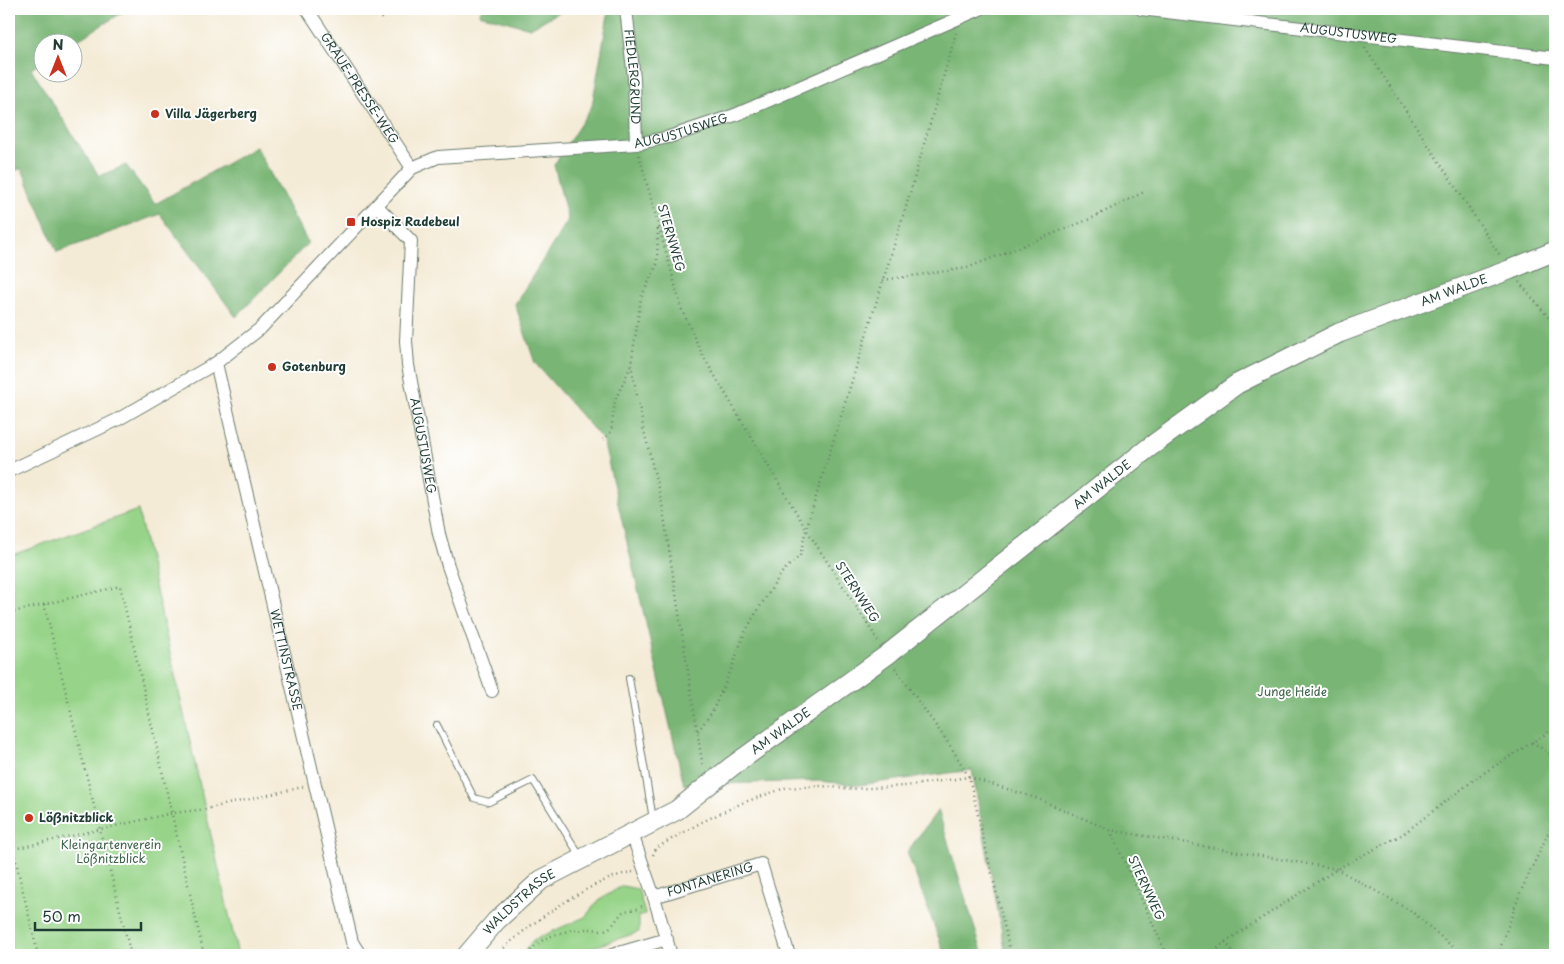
<svg xmlns="http://www.w3.org/2000/svg" width="1564" height="964" font-family="'Playpen Sans',sans-serif">
  <style>
    .green { fill: #97d489; stroke: #5b885e }
    .forest { fill: #79b675; stroke: #4c7a54 }
    .lines { fill: none; stroke-linecap: round; stroke-linejoin: round }
    .lane-casing { stroke: #6a7a6d; stroke-width: 8 }
    .street-casing { stroke: #6a7a6d; stroke-width: 14 }
    .secondary-casing { stroke: #6a7a6d; stroke-width: 21 }
    .path { stroke: #6a7a6d; stroke-width: 2.5; stroke-dasharray: 1 4; stroke-linecap: butt }
    .lane { stroke: #fff; stroke-width: 6 }
    .street { stroke: #fff; stroke-width: 12 }
    .secondary { stroke: #fff; stroke-width: 19 }
    .poi-dot { fill: #c8321e; stroke: #fff; stroke-width: 2 }
    .labels { text-anchor: middle; stroke-width: 4; stroke-linejoin: round; paint-order: stroke }
    .street-label { font-size: 12px; fill: #1f3d34; stroke: #fff }
    .poi-label { font-size: 12px; font-weight: bold; fill: #1f3d34; stroke: #fff; text-anchor: start }
    .park-label { font-size: 12px; fill: #3d6349; stroke: #fff }
  </style>
  <rect width="100%" height="100%" fill="#fff"/>
  <filter id="ink" filterUnits="userSpaceOnUse"><feTurbulence type="fractalNoise" baseFrequency=".02" numOctaves="2"/><feDisplacementMap in="SourceGraphic" scale="10" xChannelSelector="R" yChannelSelector="G"/><feConvolveMatrix kernelMatrix="1 2 1 2 8 2 1 2 1" color-interpolation-filters="sRGB"/></filter>
  <filter id="wash" filterUnits="userSpaceOnUse"><feTurbulence type="fractalNoise" baseFrequency=".0096" numOctaves="4" result="noise"/><feDisplacementMap in="SourceGraphic" scale="20" xChannelSelector="R" yChannelSelector="G"/><feGaussianBlur stdDeviation="1.12" result="paint"/><feColorMatrix in="noise" values="0 0 0 0 0 0 0 0 0 0 0 0 0 0 0 0 0 1.4 0 .05"/><feComposite in="paint" operator="in"/></filter>
  <g filter="url(#wash)">
    <rect width="100%" height="100%" fill="#f4ebd6"/>
    <g class="green">
      <path d="M 138,510 L 238,955 L 9,955 L 9,556 Z"/>
      <path d="M 622,886 L 638,889 L 645,914 L 639,916 L 639,932 L 569,955 L 527,955 L 525,950 L 533,940 L 585,917 L 599,900 Z"/>
    </g>
    <g class="forest">
      <path d="M 9,9 L 128,9 L 73,43 L 42,42 L 42,62 L 31,69 L 99,176 L 126,165 L 155,204 L 256,147 L 308,243 L 236,317 L 160,214 L 57,252 L 22,169 L 9,171 Z"/>
      <path d="M 482,9 L 565,9 L 530,28 L 479,14 Z"/>
      <path d="M 609,9 L 1555,9 L 1555,955 L 1006,955 L 972,770 L 859,785 L 819,781 L 684,785 L 603,440 L 535,363 L 515,304 L 568,220 L 554,165 L 592,106 Z"/>
      <path d="M 938,810 L 983,955 L 945,955 L 907,852 Z"/>
    </g>
  </g>
  <g filter="url(#ink)">
    <g class="lines">
      <g class="lane-casing">
        <g id="lane">
          <path d="M 629,678 L 653,819"/>
          <path d="M 437,725 L 474,798 L 489,802 L 533,780 L 580,856"/>
        </g>
      </g>
      <g class="street-casing">
        <g id="street">
          <path id="s1" d="M 307,9 L 412,168"/>
          <path id="s2" d="M 626,9 L 634,78 L 636,144"/>
          <path id="s3" d="M 1141,9 L 1555,58"/>
          <path id="s4" d="M 377,206 L 411,241 L 406,341 L 408,365 L 439,534 L 448,566 L 492,691"/>
          <path id="s5" d="M 216,363 L 352,942 L 360,955"/>
          <path id="s6" d="M 9,471 L 117,420 L 216,363 L 261,328 L 412,168 L 438,157 L 636,144 L 669,137 L 735,115 L 980,9"/>
          <path d="M 632,834 L 654,897 L 671,955"/>
          <path id="s7" d="M 654,897 L 761,864 L 789,955"/>
          <path d="M 612,955 L 667,939"/>
        </g>
      </g>
      <g class="secondary-casing">
        <g id="secondary">
          <path id="s8" d="M 467,955 L 496,921 L 541,880 L 677,810 L 731,767 L 887,655 L 1147,449 L 1237,384 L 1339,333 L 1509,270 L 1555,251"/>
        </g>
      </g>
      <g class="path">
        <path d="M 376,9 L 382,18 L 397,9"/>
        <path d="M 1365,48 L 1501,257"/>
        <path d="M 639,155 L 682,310 L 703,356 L 806,529 L 879,642"/>
        <path d="M 658,229 L 657,264 L 641,298 L 631,365 L 644,431 L 662,504 L 703,768"/>
        <path d="M 883,280 L 967,268 L 1090,219 L 1146,191"/>
        <path d="M 1519,282 L 1555,325"/>
        <path d="M 603,440 L 611,432 L 615,400 L 631,366"/>
        <path d="M 44,604 L 131,955"/>
        <path d="M 9,613 L 120,586 L 204,955"/>
        <path d="M 895,668 L 951,747 L 969,777 L 1011,955"/>
        <path d="M 698,731 L 712,712 L 731,670 L 744,634 L 757,611 L 783,571 L 800,556 L 806,529 L 908,200 L 956,33"/>
        <path d="M 1532,742 L 1555,757"/>
        <path d="M 1110,830 L 1167,955"/>
        <path d="M 9,832 L 38,955"/>
        <path d="M 9,850 L 173,813 L 206,809 L 303,787"/>
        <path d="M 653,855 L 656,848 L 702,822 L 742,803 L 785,788 L 821,786 L 852,789 L 906,786 L 969,777 L 1036,798 L 1110,830 L 1337,869 L 1411,911 L 1462,955"/>
        <path d="M 1225,942 L 1236,955"/>
        <path d="M 497,955 C 522,928 596,876 633,872"/>
        <path d="M 528,955 C 540,935 568,929 590,929 C 596,929 603,932 609,928 C 615,924 618,916 624,911 L 637,909 L 642,906"/>
        <path d="M 1210,955 L 1225,942 L 1337,869 L 1403,834 L 1479,776 L 1555,728"/>
        <path d="M 1500,955 L 1501,946 L 1520,893 L 1555,819"/>
      </g>
      <use href="#lane" class="lane"/>
      <use href="#street" class="street"/>
      <use href="#secondary" class="secondary"/>
    </g>
  </g>
  <g class="poi-dot">
    <circle cx="155" cy="114" r="5"/>
    <rect x="346" y="217" width="10" height="10" rx="2.5"/>
    <circle cx="272" cy="367" r="5"/>
    <circle cx="29" cy="818" r="5"/>
  </g>
  <g class="labels">
    <g class="street-label">
      <text dy="4" stroke="none"><textPath href="#s3" startOffset="209">AUGUSTUSWEG</textPath></text>
      <text dy="4" stroke="none"><textPath href="#s2" startOffset="68">FIEDLERGRUND</textPath></text>
      <text dy="4" stroke="none"><textPath href="#s1" startOffset="95">GRAUE-PRESSE-WEG</textPath></text>
      <text dy="4" stroke="none"><textPath href="#s6" startOffset="784">AUGUSTUSWEG</textPath></text>
      <text transform="translate(671 238) rotate(74)" y="4">STERNWEG</text>
      <text dy="4" stroke="none"><textPath href="#s8" startOffset="1199">AM WALDE</textPath></text>
      <text dy="4" stroke="none"><textPath href="#s4" startOffset="255">AUGUSTUSWEG</textPath></text>
      <text dy="4" stroke="none"><textPath href="#s8" startOffset="794">AM WALDE</textPath></text>
      <text transform="translate(857 592) rotate(57)" y="4">STERNWEG</text>
      <text dy="4" stroke="none"><textPath href="#s5" startOffset="305">WETTINSTRASSE</textPath></text>
      <text dy="4" stroke="none"><textPath href="#s8" startOffset="389">AM WALDE</textPath></text>
      <text dy="4" stroke="none"><textPath href="#s7" startOffset="59">FONTANERING</textPath></text>
      <text transform="translate(1146 888) rotate(65)" y="4">STERNWEG</text>
      <text dy="4" stroke="none"><textPath href="#s8" startOffset="75">WALDSTRASSE</textPath></text>
    </g>
    <g class="poi-label">
      <text x="165" y="118">Villa Jägerberg</text>
      <text x="361" y="226">Hospiz Radebeul</text>
      <text x="282" y="371">Gotenburg</text>
      <text x="39" y="822">Lößnitzblick</text>
    </g>
    <g class="park-label">
      <text x="1292" y="696">Junge Heide</text>
      <text x="111" y="849">Kleingartenverein<tspan x="111" dy="14">Lößnitzblick</tspan></text>
    </g>
  </g>
  <rect width="1564" height="964" fill="none" stroke="#fff" stroke-width="30"/>
  <g transform="translate(58 58)"><circle r="24" fill="#ffffff" stroke="#a5b1ae"/>
  <path d="M0-4L9 19L0 12L-9 19Z" fill="#c8321e"/>
  <text y="-8" font-size="14" font-weight="bold" text-anchor="middle" fill="#1f3d34">N</text>
  </g>
  <path d="M35 922v8h106v-8" fill="none" stroke="#1f3d34" stroke-width="2.5"/>
  <text x="42" y="922" font-size="15" fill="#1f3d34" stroke="#ffffff" stroke-width="4" paint-order="stroke">50 m</text>
</svg>
